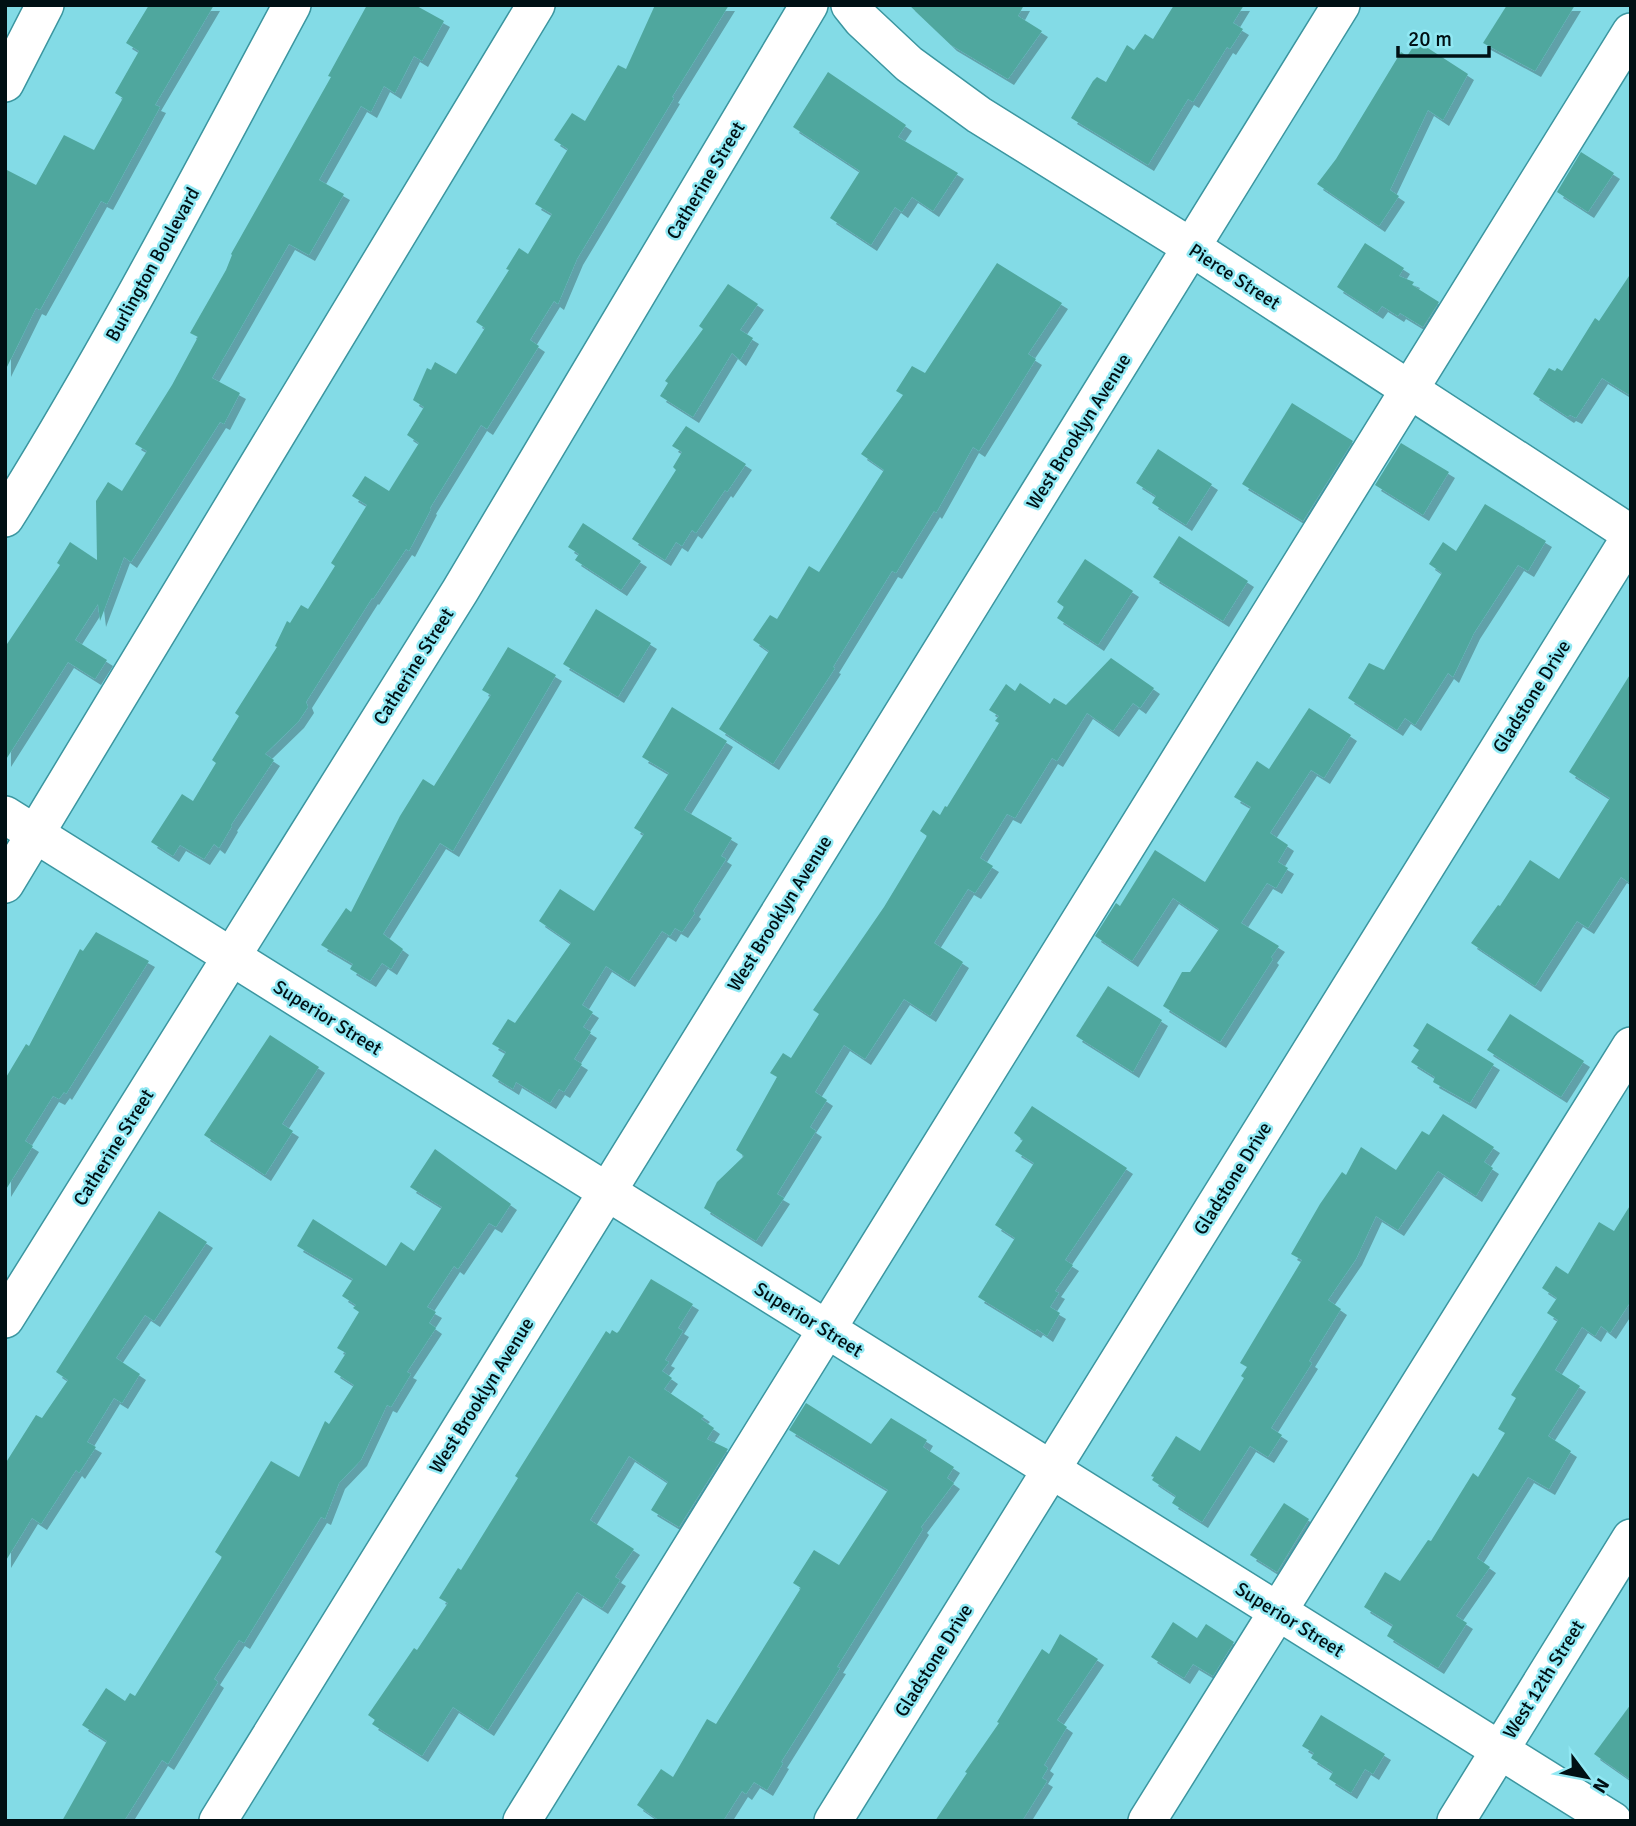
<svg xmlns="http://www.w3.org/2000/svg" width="1636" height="1826" font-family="Signika,sans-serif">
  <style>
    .building { fill: #50a79e; filter: url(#shadow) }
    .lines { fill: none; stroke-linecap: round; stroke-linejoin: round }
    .minor-casing { stroke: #3b96a0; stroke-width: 40 }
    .minor { stroke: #fff; stroke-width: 37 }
    .labels { text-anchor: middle; stroke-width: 5; stroke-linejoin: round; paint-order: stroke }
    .street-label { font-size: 19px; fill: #001014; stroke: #91e8f3 }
  </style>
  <defs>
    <filter id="shadow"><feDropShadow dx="6" dy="6" stdDeviation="0" flood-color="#0004"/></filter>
  </defs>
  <rect width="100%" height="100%" fill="#83dbe6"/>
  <g class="building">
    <path d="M 149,5 L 214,5 L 155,105 L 160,107 L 107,204 L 101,201 L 40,310 L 36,308 L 5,371 L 5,169 L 36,185 L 64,135 L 94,150 L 123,98 L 115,93 L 139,51 L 126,43 Z"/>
    <path d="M 367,5 L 415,5 L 444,21 L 422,61 L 414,56 L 395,93 L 384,86 L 371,112 L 361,106 L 319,180 L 344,194 L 309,255 L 289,244 L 212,378 L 240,393 L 224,424 L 220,422 L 131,562 L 124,557 L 100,621 L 98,604 L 75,640 L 107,660 L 95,679 L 68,662 L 5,761 L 5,647 L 60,565 L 57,563 L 70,542 L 97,560 L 96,501 L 108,482 L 122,491 L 147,451 L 135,444 L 172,385 L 198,337 L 190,333 L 226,270 L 232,255 L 231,254 L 331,77 L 328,76 Z"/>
    <path d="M 655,5 L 729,5 L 672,97 L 674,98 L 577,259 L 558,304 L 554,301 L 530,340 L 539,346 L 487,429 L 481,425 L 430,508 L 431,509 L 409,551 L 406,549 L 373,599 L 372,598 L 306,702 L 308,707 L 298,722 L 265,754 L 274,760 L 231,825 L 232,826 L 219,848 L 214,844 L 204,859 L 180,845 L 173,856 L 151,842 L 182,794 L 193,801 L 216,763 L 212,760 L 239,716 L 235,713 L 277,647 L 275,646 L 287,621 L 290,623 L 301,605 L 308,609 L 335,566 L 331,563 L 367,505 L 352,496 L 365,476 L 389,491 L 419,443 L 407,435 L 424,407 L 413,400 L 427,368 L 431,370 L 435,362 L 456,374 L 485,328 L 476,322 L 509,270 L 506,269 L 519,248 L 528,254 L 552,214 L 535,204 L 568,149 L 554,140 L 572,113 L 585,121 L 618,65 L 626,69 Z"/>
    <path d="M 909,5 L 1024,5 L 1018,16 L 1042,31 L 1008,79 L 951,45 Z"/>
    <path d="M 1174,5 L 1244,5 L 1233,23 L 1243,29 L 1230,49 L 1227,47 L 1193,102 L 1188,99 L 1148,165 L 1071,118 L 1093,81 L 1097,77 L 1106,82 L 1127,45 L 1134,50 L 1145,34 L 1153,39 Z"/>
    <path d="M 1507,5 L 1575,5 L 1535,71 L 1483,43 Z"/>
    <path d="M 1417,41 L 1468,74 L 1443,120 L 1428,110 L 1390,190 L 1399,196 L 1379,226 L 1317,184 L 1336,159 L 1401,52 L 1407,56 Z"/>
    <path d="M 828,72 L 906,125 L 898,137 L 958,173 L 933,211 L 912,197 L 902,212 L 895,207 L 871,245 L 830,218 L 860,171 L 793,127 Z"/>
    <path d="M 1581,152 L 1614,173 L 1588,212 L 1557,192 Z"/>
    <path d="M 1365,243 L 1404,268 L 1399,276 L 1414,282 L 1412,285 L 1439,302 L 1423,327 L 1400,313 L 1398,316 L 1382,306 L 1377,313 L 1337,287 Z"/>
    <path d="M 997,263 L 1062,303 L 1028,354 L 1036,359 L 979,451 L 973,447 L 936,513 L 934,511 L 896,573 L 892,571 L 833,667 L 835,668 L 773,764 L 719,729 L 769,651 L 753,640 L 770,615 L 777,619 L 809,566 L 819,572 L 884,470 L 861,454 L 903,395 L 896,391 L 912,366 L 925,373 Z"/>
    <path d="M 1631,273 L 1631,396 L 1602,378 L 1576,418 L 1570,415 L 1568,417 L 1533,394 L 1549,368 L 1555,371 L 1557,368 L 1562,371 L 1595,318 L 1599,321 Z"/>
    <path d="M 728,284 L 758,304 L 740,330 L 753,338 L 740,360 L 732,353 L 693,417 L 660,396 L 668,383 L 665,381 L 703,329 L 699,326 Z"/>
    <path d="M 1292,403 L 1353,441 L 1303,521 L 1242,484 Z"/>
    <path d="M 686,426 L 746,464 L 727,492 L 725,490 L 696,533 L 692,530 L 682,546 L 676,542 L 665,560 L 632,539 L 676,470 L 673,467 L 682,452 L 672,446 Z"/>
    <path d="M 1401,443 L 1449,472 L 1423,515 L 1375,485 Z"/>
    <path d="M 1158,449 L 1212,484 L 1186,525 L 1152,503 L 1156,496 L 1136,483 Z"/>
    <path d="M 1485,504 L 1546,541 L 1528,571 L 1518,565 L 1474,633 L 1453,677 L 1448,673 L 1415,725 L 1405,718 L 1397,730 L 1348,698 L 1369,663 L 1384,670 L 1442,573 L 1429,564 L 1443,542 L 1456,551 Z"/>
    <path d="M 583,523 L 641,561 L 621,590 L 575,560 L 579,554 L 568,547 Z"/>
    <path d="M 1179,536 L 1248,581 L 1223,621 L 1153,577 Z"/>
    <path d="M 1085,559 L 1133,591 L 1098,645 L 1057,618 L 1064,607 L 1057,602 Z"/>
    <path d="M 596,609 L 651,643 L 618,697 L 563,664 Z"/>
    <path d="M 508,647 L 556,675 L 453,851 L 440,843 L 383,934 L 403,949 L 391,969 L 382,963 L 370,981 L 350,969 L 353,964 L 321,945 L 346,908 L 351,912 L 400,816 L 423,779 L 434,786 L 491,695 L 482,690 Z"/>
    <path d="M 1111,658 L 1154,688 L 1140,708 L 1133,703 L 1113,731 L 1087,713 L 1057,761 L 1052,758 L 1015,818 L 1007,814 L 980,858 L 993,866 L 975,893 L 968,889 L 934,943 L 963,962 L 930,1016 L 904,999 L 865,1059 L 844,1045 L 815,1092 L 827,1100 L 810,1127 L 816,1131 L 777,1194 L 784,1198 L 756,1241 L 704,1208 L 717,1182 L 744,1156 L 736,1150 L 777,1077 L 770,1073 L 783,1053 L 791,1058 L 819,1014 L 813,1010 L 884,907 L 927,836 L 920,831 L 933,810 L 940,815 L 945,806 L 947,807 L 999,723 L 995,721 L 999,716 L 989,710 L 1006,684 L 1015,691 L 1020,683 L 1050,704 L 1054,698 L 1066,705 Z"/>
    <path d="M 1631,673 L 1631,884 L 1621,877 L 1588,928 L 1577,921 L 1535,986 L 1471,943 L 1498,905 L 1500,906 L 1530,860 L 1559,879 L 1610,798 L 1569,772 Z"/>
    <path d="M 672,707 L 727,741 L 684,810 L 732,838 L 721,856 L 726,859 L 693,911 L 695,913 L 682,932 L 675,928 L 670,936 L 662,931 L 629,981 L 606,966 L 582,1005 L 593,1012 L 583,1027 L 591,1032 L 574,1059 L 582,1064 L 564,1092 L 559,1089 L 550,1103 L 516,1082 L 513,1089 L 492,1076 L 506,1052 L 492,1044 L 508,1019 L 515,1023 L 571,943 L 539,921 L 560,889 L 594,911 L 644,834 L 634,828 L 669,773 L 642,757 Z"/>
    <path d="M 1309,708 L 1351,735 L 1324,778 L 1311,770 L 1270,833 L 1288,845 L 1278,862 L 1288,868 L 1276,888 L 1267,883 L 1241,923 L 1279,946 L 1271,957 L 1273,959 L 1220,1042 L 1163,1006 L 1182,972 L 1190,972 L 1219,929 L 1173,898 L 1132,961 L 1095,936 L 1116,903 L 1120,906 L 1155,850 L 1205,882 L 1251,807 L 1234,797 L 1257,761 L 1269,769 Z"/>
    <path d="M 96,932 L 149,961 L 66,1094 L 64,1092 L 59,1099 L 53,1096 L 25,1141 L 33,1146 L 5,1191 L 5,1079 L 26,1044 L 29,1046 L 80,949 L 83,951 Z"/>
    <path d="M 1108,986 L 1162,1020 L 1133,1072 L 1076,1036 Z"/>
    <path d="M 1510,1014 L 1584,1061 L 1561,1097 L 1487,1050 Z"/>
    <path d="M 1427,1023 L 1494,1064 L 1470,1103 L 1433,1082 L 1435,1077 L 1411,1062 L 1419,1050 L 1413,1046 Z"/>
    <path d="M 270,1035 L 319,1067 L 282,1124 L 293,1131 L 265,1175 L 204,1135 Z"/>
    <path d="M 1032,1106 L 1127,1168 L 1065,1260 L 1073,1265 L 1055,1291 L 1059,1293 L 1050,1307 L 1060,1313 L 1047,1336 L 1037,1329 L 1035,1332 L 978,1297 L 1015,1238 L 995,1225 L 1034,1163 L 1015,1151 L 1023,1140 L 1014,1133 Z"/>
    <path d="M 1443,1114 L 1494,1147 L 1484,1162 L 1493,1168 L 1476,1196 L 1438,1171 L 1398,1230 L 1376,1216 L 1356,1259 L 1328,1300 L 1341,1309 L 1309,1361 L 1312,1363 L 1271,1428 L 1282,1435 L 1268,1457 L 1250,1446 L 1202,1522 L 1172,1503 L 1176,1496 L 1152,1480 L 1154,1477 L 1151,1476 L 1176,1436 L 1200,1451 L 1244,1378 L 1241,1376 L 1247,1367 L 1240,1363 L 1302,1260 L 1291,1254 L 1320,1204 L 1342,1172 L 1346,1175 L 1361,1147 L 1396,1170 L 1422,1131 L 1429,1135 Z"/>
    <path d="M 435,1149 L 511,1204 L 496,1227 L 489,1223 L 458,1269 L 454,1266 L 427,1307 L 436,1312 L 429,1323 L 436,1328 L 407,1372 L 411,1374 L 391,1407 L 387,1405 L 361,1460 L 339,1483 L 325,1519 L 321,1517 L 244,1643 L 239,1640 L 214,1679 L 218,1682 L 168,1764 L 162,1760 L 124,1821 L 62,1821 L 107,1741 L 82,1725 L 106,1688 L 125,1701 L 130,1693 L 135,1696 L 222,1557 L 215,1552 L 271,1461 L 299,1477 L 325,1421 L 329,1424 L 354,1385 L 334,1372 L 346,1353 L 337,1348 L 359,1312 L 353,1308 L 356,1305 L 342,1296 L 353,1279 L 297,1246 L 313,1219 L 386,1266 L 401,1242 L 414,1251 L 442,1207 L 410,1187 Z"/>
    <path d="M 1631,1204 L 1631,1301 L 1610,1333 L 1601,1326 L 1595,1336 L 1582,1327 L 1555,1370 L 1580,1386 L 1548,1436 L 1571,1451 L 1549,1489 L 1528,1477 L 1477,1558 L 1490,1567 L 1456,1616 L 1467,1623 L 1438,1668 L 1387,1636 L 1393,1625 L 1364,1607 L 1385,1572 L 1400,1581 L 1428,1540 L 1431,1541 L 1473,1473 L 1478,1477 L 1505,1433 L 1498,1429 L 1516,1398 L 1511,1395 L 1558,1320 L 1547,1313 L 1557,1298 L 1542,1288 L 1556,1266 L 1568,1274 L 1599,1222 L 1614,1231 Z"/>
    <path d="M 159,1211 L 207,1242 L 154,1321 L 145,1315 L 116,1358 L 140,1374 L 122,1403 L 114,1398 L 87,1442 L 96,1447 L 79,1473 L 76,1470 L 41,1524 L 32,1518 L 5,1562 L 5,1464 L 36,1415 L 42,1418 L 68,1380 L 56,1372 Z"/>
    <path d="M 651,1279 L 693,1304 L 678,1328 L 683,1331 L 665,1360 L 669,1362 L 662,1371 L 672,1378 L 664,1389 L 704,1416 L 701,1419 L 714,1428 L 707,1439 L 728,1449 L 679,1527 L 651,1510 L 668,1482 L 629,1456 L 590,1520 L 634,1549 L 615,1577 L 620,1580 L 602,1608 L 577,1592 L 488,1730 L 453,1707 L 422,1756 L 372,1724 L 375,1720 L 368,1715 L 414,1648 L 417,1650 L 448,1603 L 439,1598 L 458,1568 L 461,1570 L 518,1478 L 515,1476 L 606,1331 L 610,1334 L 612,1330 L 617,1333 L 619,1331 Z"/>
    <path d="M 806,1403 L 871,1444 L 891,1418 L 927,1440 L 923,1447 L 954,1467 L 947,1478 L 954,1483 L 921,1527 L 923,1529 L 837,1667 L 840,1668 L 781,1762 L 783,1763 L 767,1790 L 754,1782 L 746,1794 L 742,1791 L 723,1821 L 660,1821 L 637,1805 L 661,1769 L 673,1777 L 707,1719 L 716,1724 L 801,1588 L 793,1583 L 814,1550 L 839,1565 L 888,1490 L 789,1430 Z"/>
    <path d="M 1284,1503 L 1309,1519 L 1277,1572 L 1250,1555 Z"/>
    <path d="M 1173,1622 L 1197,1638 L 1206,1624 L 1234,1642 L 1213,1676 L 1193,1664 L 1184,1678 L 1151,1657 Z"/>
    <path d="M 1060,1634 L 1098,1659 L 1057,1720 L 1067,1727 L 1044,1765 L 1048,1768 L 1042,1778 L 1047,1781 L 1022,1821 L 935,1821 L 967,1773 L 965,1772 L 999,1723 L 997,1722 L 1042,1649 L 1049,1654 Z"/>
    <path d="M 1631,1704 L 1631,1780 L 1594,1754 Z"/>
    <path d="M 1321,1715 L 1385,1754 L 1373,1774 L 1365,1769 L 1351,1793 L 1329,1779 L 1333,1772 L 1311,1758 L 1314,1753 L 1302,1746 Z"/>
  </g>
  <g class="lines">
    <g class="minor-casing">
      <g id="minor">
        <path d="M 850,5 L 862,20 L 909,64 L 979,115 L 1191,247 L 1631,534"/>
        <path d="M 5,83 L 45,5"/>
        <path d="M 5,518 C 109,352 199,178 292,5"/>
        <path d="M 5,815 L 1613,1821"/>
        <path d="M 5,884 L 536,5"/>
        <path d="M 5,1319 L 460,591 L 809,5"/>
        <path d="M 218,1821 L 1341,5"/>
        <path d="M 522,1821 L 1631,32"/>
        <path d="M 833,1821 L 1631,536"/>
        <path d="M 1147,1821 L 1631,1046"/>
        <path d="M 1456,1821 L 1631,1538"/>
      </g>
    </g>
    <use href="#minor" class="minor"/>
  </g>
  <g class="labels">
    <g class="street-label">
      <text transform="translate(705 180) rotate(-59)" y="7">Catherine Street</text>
      <text transform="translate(152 264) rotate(-61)" y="7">Burlington Boulevard</text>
      <text transform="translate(1235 276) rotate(33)" y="7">Pierce Street</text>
      <text transform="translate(1078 431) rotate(-58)" y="7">West Brooklyn Avenue</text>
      <text transform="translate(413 666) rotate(-58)" y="7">Catherine Street</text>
      <text transform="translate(1531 696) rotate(-58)" y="7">Gladstone Drive</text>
      <text transform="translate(779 913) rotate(-58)" y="7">West Brooklyn Avenue</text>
      <text transform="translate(328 1017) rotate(32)" y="7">Superior Street</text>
      <text transform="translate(113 1147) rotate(-58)" y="7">Catherine Street</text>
      <text transform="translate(1232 1178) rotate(-58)" y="7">Gladstone Drive</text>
      <text transform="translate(809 1319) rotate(32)" y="7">Superior Street</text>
      <text transform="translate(481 1395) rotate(-58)" y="7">West Brooklyn Avenue</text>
      <text transform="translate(1290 1619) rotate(32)" y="7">Superior Street</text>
      <text transform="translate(933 1660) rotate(-58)" y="7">Gladstone Drive</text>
      <text transform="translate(1543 1679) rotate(-58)" y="7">West 12th Street</text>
    </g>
  </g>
  <rect width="1636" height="1826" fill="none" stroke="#001014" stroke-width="14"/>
  <g transform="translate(1587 1777) rotate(122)" stroke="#91e8f3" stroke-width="5" paint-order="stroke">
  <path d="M0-5L12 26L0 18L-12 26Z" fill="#001014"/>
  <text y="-10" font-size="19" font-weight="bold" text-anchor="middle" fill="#001014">N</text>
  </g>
  <path d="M1398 46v10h91v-10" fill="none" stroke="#001014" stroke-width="3.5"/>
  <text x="1408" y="46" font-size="21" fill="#001014" stroke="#91e8f3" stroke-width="5" paint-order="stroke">20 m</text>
</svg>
